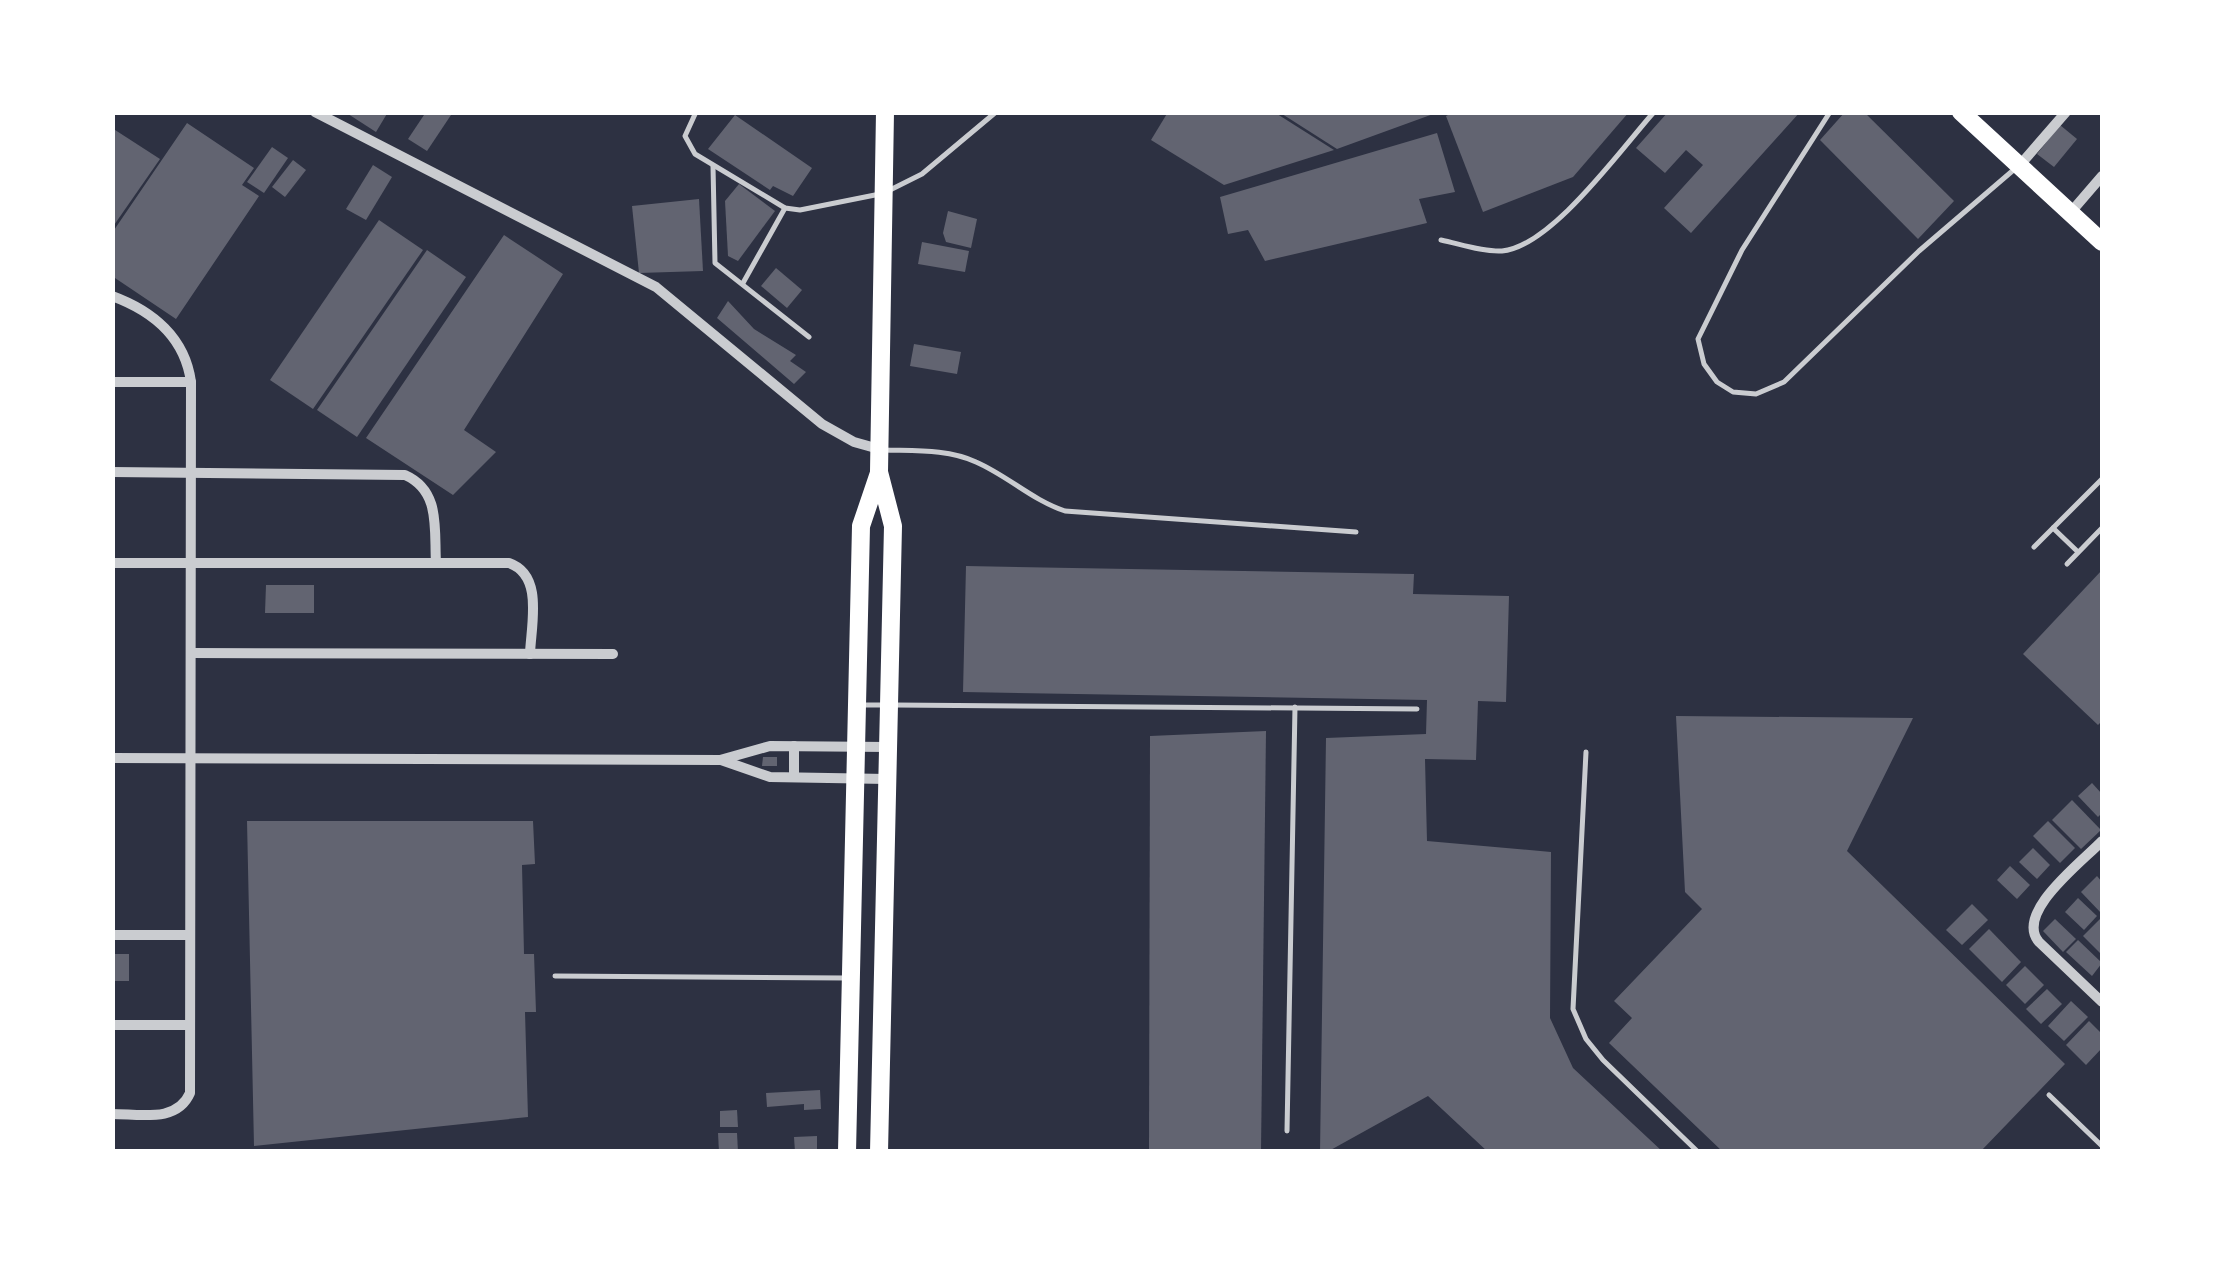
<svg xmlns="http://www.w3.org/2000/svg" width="2215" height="1264" font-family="Quicksand,sans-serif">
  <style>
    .building { fill: #626471 }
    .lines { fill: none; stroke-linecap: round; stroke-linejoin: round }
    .service { stroke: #caccd0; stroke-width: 5 }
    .minor { stroke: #caccd0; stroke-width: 10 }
    .primary { stroke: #fff; stroke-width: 18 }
    .trunk { stroke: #fff; stroke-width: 18 }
  </style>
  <rect width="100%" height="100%" fill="#2d3142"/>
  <g class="building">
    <path d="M 345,112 L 388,112 L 376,132 Z"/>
    <path d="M 426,112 L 453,112 L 427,151 L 408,139 Z"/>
    <path d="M 1168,112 L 1274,112 L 1334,150 L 1224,185 L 1151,140 Z"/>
    <path d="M 1279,112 L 1436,112 L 1436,113 L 1337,149 Z"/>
    <path d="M 1454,112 L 1629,112 L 1573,177 L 1483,212 L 1446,116 Z"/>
    <path d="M 1668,112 L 1800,112 L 1691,233 L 1664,208 L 1703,165 L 1686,150 L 1665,173 L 1636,148 Z"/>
    <path d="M 1845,112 L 1864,112 L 1954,201 L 1918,239 L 1820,140 Z"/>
    <path d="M 735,115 L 812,168 L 793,196 L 773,186 L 770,190 L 708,149 Z"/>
    <path d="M 187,123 L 254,168 L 242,185 L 259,196 L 176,319 L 112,276 L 112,233 Z"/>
    <path d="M 2060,125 L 2077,139 L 2054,167 L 2037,154 Z"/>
    <path d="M 112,128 L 160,159 L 112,228 Z"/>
    <path d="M 1437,133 L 1455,192 L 1419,199 L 1427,223 L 1265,261 L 1248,230 L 1228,234 L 1220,197 Z"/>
    <path d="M 272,147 L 288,158 L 264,193 L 247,182 Z"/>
    <path d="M 293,160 L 306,170 L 285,197 L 272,187 Z"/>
    <path d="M 373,165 L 392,177 L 366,220 L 346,209 Z"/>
    <path d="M 739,184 L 775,211 L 738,261 L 728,256 L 725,201 Z"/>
    <path d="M 699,199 L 703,271 L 639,273 L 632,206 Z"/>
    <path d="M 948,211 L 977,219 L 971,248 L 946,242 L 943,233 Z"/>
    <path d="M 379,220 L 423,250 L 313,409 L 270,380 Z"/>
    <path d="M 504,235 L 563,274 L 464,430 L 496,452 L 453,495 L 366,438 Z"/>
    <path d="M 922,242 L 969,251 L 965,272 L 918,264 Z"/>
    <path d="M 427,250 L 466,277 L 357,437 L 317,410 Z"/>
    <path d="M 776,268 L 802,290 L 787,308 L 761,286 Z"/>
    <path d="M 728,301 L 754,329 L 796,355 L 790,361 L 806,372 L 794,384 L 717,318 Z"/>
    <path d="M 914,344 L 961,352 L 957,374 L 910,366 Z"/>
    <path d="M 966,566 L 1414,574 L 1413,594 L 1509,596 L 1506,702 L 1478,701 L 1476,760 L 1425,759 L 1427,841 L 1551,852 L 1550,1018 L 1573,1068 L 1663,1152 L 1488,1152 L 1428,1096 L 1327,1152 L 1320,1152 L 1326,738 L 1426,734 L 1427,700 L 963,692 Z"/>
    <path d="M 2102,570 L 2102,721 L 2098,725 L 2023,654 Z"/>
    <path d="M 266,585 L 314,585 L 314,613 L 265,613 Z"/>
    <path d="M 1676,716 L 1913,718 L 1847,851 L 2065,1064 L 1980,1152 L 1723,1152 L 1609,1043 L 1632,1018 L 1614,1001 L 1702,909 L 1685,892 Z"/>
    <path d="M 1266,731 L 1261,1152 L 1149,1152 L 1150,736 Z"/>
    <path d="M 763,757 L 777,757 L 777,766 L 762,766 Z"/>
    <path d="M 2092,783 L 2102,794 L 2102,813 L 2098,817 L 2078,796 Z"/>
    <path d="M 2072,800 L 2101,830 L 2081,849 L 2052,820 Z"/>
    <path d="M 247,821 L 533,821 L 535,864 L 522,865 L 524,954 L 534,954 L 536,1012 L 525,1012 L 528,1117 L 254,1146 Z"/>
    <path d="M 2048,821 L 2075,848 L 2060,863 L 2033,836 Z"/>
    <path d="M 2033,848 L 2050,865 L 2037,879 L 2019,862 Z"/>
    <path d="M 2010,866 L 2030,885 L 2017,899 L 1997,880 Z"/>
    <path d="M 2097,876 L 2102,882 L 2102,914 L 2081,892 Z"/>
    <path d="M 2078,898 L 2097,916 L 2084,930 L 2065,912 Z"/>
    <path d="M 1972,904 L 1988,920 L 1962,945 L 1946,930 Z"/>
    <path d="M 2102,917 L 2102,955 L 2083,936 Z"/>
    <path d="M 2055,919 L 2076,939 L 2063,952 L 2043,931 Z"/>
    <path d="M 1989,929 L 2021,962 L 2002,982 L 1969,949 Z"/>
    <path d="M 2078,940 L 2102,963 L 2092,976 L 2066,952 Z"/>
    <rect x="112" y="954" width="17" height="27"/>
    <path d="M 2025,966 L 2044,985 L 2025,1004 L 2006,985 Z"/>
    <path d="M 2047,989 L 2062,1004 L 2041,1024 L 2026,1009 Z"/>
    <path d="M 2071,1001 L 2088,1017 L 2064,1041 L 2048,1026 Z"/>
    <path d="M 2089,1021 L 2102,1034 L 2102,1048 L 2086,1065 L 2066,1045 Z"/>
    <path d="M 820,1090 L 821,1109 L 804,1110 L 804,1104 L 767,1107 L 766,1093 Z"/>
    <path d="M 737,1110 L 738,1127 L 720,1127 L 720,1111 Z"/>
    <path d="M 718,1133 L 737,1133 L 738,1152 L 719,1152 Z"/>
    <path d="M 817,1136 L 817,1152 L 795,1152 L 794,1137 Z"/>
  </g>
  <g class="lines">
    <g class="service">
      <path d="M 696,112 L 685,136 L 695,154 L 785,208 L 800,210 L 880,194"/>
      <path d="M 1830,112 L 1742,250 L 1698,339 L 1704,364 L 1717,382 L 1733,392 L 1756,394 L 1784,382 L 1919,251 L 2017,167"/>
      <path d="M 713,166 L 715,263 L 809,337"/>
      <path d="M 890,190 L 922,174 L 996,112"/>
      <path d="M 1441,240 C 1460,244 1482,252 1502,251 C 1551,247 1621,149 1654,112"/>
      <path d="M 743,283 L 785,208"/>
      <path d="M 884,450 C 915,451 948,449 976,462 C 1008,476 1032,500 1065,511 L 1356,532"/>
      <path d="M 2053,528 L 2078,552"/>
      <path d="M 2034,547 L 2102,479"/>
      <path d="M 2067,564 L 2102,528"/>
      <path d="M 860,705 L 884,705"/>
      <path d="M 895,705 L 1417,709"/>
      <path d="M 1586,752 L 1573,1009 L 1586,1039 L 1603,1060 L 1698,1152"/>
      <path d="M 555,976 L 847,978"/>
      <path d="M 2049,1095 L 2102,1146"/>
      <path d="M 1287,1131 L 1295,707"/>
    </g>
    <g class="minor">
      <path d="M 315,112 L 656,287 L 822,424 L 854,442 L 879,449"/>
      <path d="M 2020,165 L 2066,112"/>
      <path d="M 2071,212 L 2102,176"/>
      <path d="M 112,296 C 153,311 185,338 191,382 L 190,1093 C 177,1123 140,1114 112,1114"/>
      <path d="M 112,382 L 191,382"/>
      <path d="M 112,472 L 405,475 C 441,491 434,529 436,563"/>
      <path d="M 112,563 L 509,563 C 544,575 531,625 530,654"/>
      <path d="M 191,653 L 613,654"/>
      <path d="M 112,758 L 720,760 L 770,746 L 888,747"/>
      <path d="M 721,760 L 770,777 L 887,779"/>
      <path d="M 794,777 L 794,746"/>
      <path d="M 2102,841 C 2082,862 2014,913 2039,942 L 2102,1002"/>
      <path d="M 112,935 L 190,935"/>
      <path d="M 112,1025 L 190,1025"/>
    </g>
    <path class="primary" d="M 1961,112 L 2102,242"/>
    <g class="trunk">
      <path d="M 847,1152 L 861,526 L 879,473"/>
      <path d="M 879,1152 L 893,526 L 879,472 L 885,112"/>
    </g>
  </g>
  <rect width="2215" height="1264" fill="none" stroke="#ffffff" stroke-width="230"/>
</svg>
